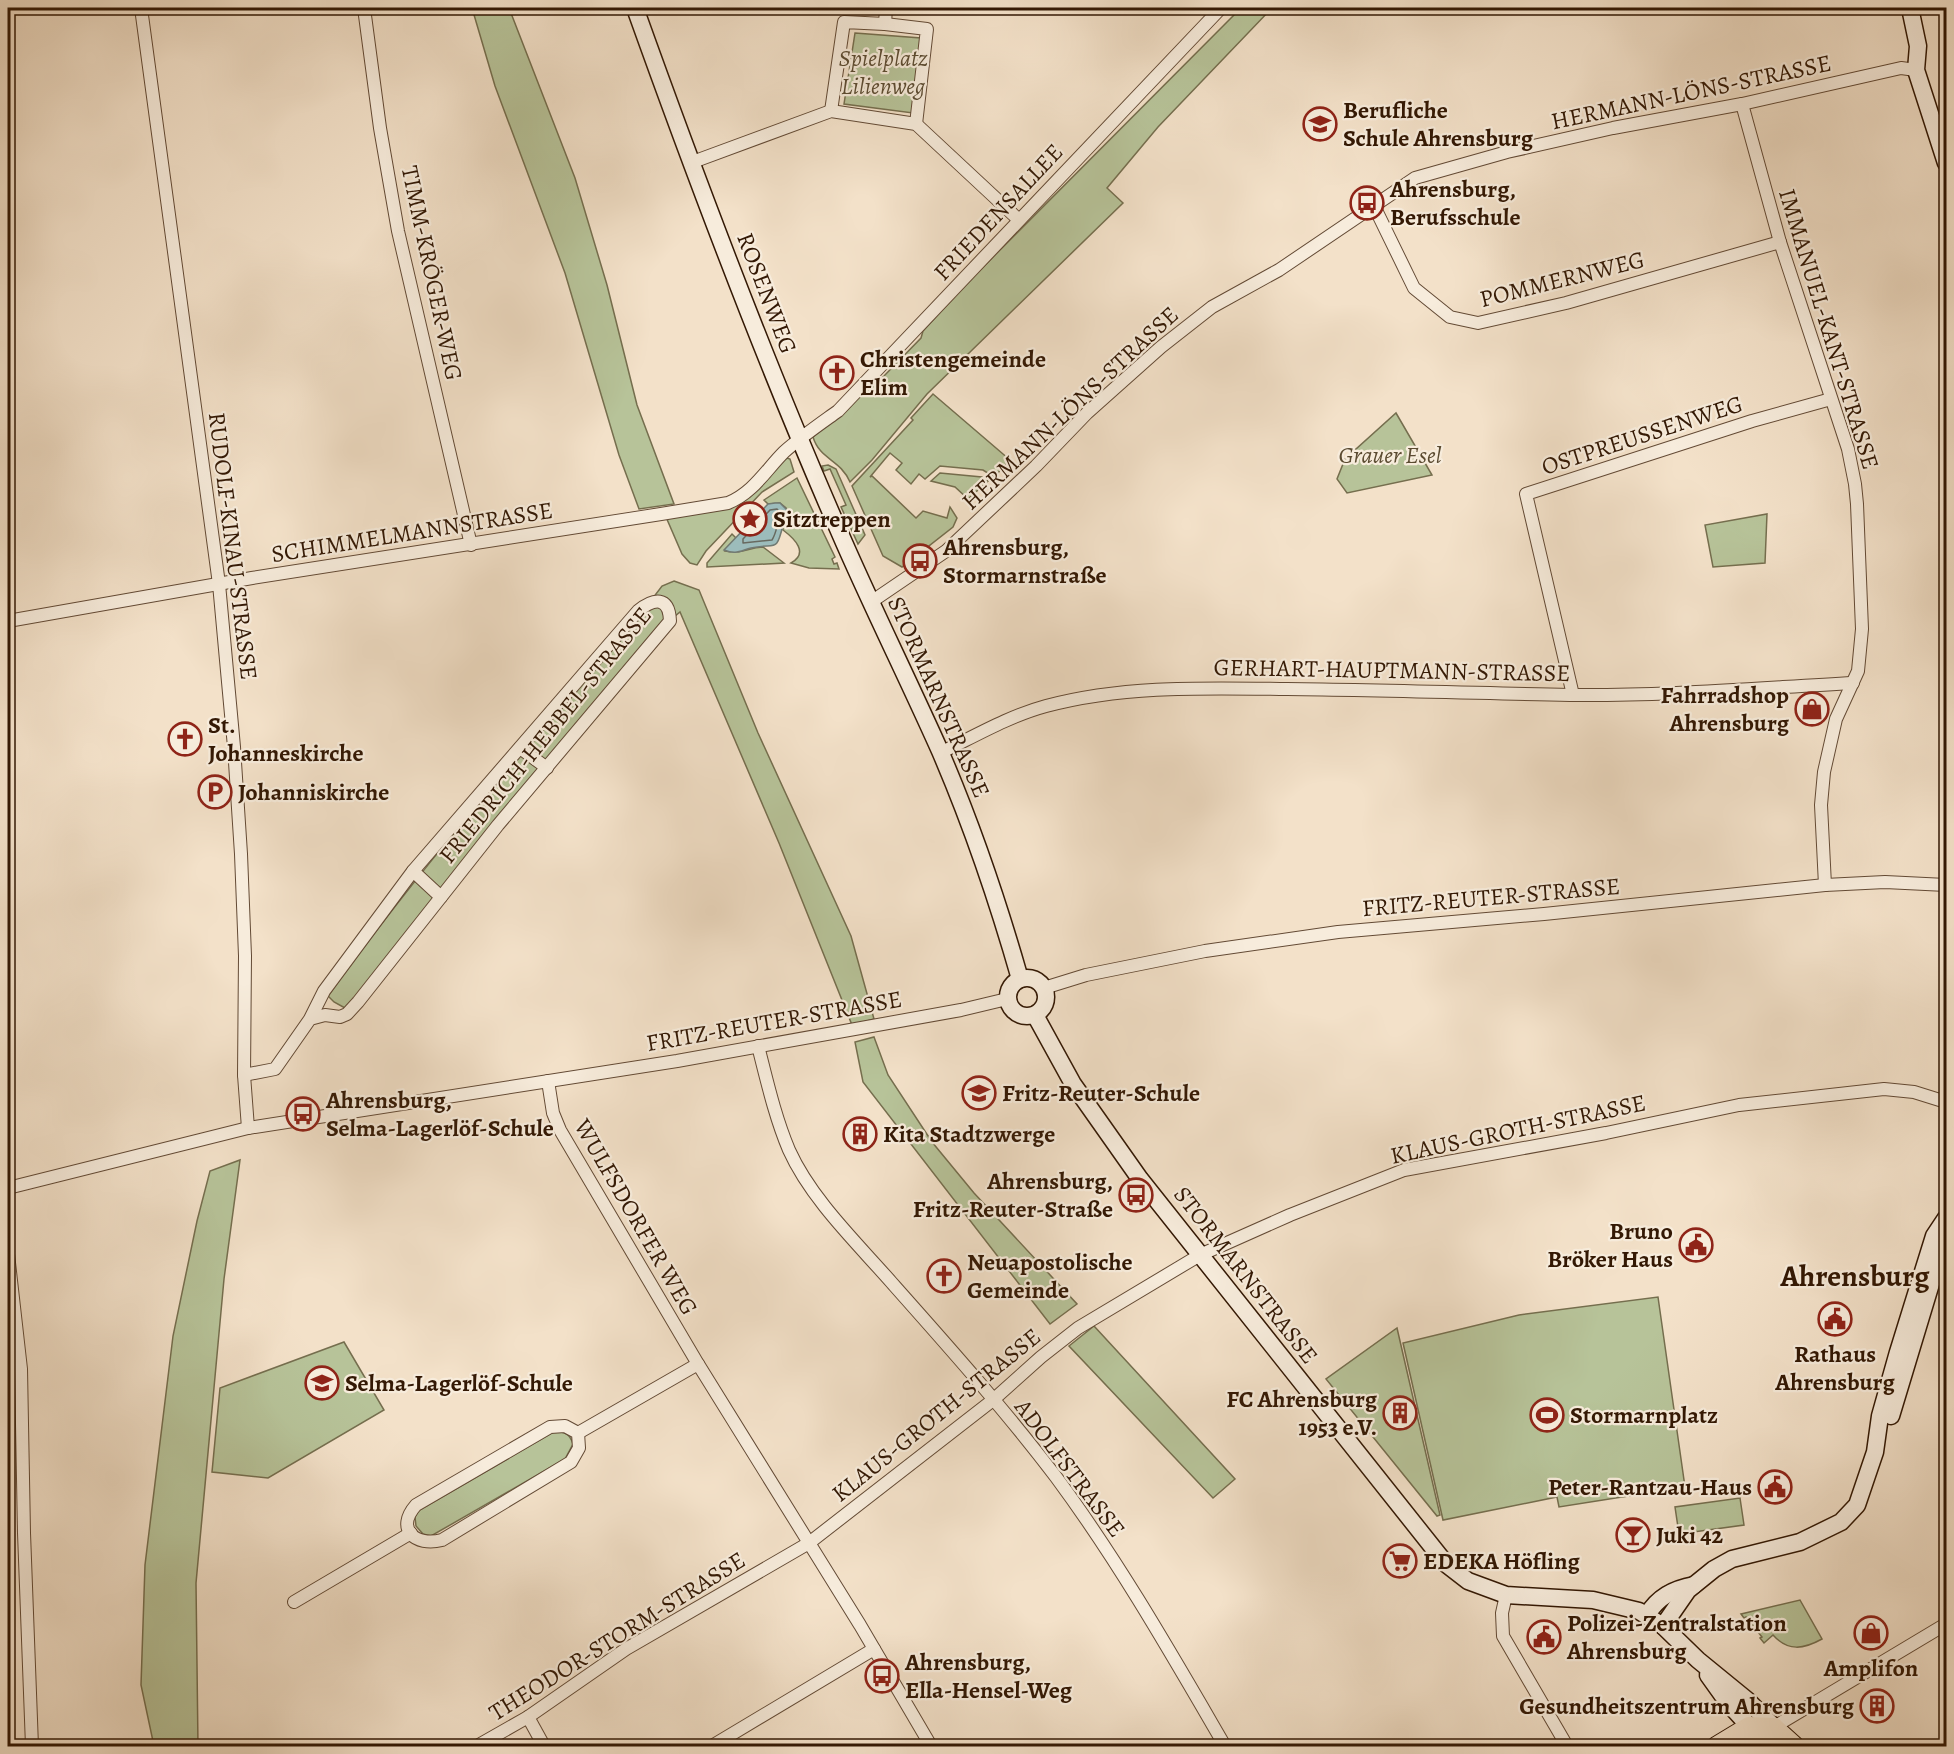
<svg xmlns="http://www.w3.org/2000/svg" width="1954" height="1754" font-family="Alegreya,serif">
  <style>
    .green { fill: #b7c399; stroke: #756e4e; stroke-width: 1.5 }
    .water { fill: #9cbcbb; stroke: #727a72; stroke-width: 1.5 }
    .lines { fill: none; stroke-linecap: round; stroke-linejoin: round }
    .shore { stroke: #686a60; stroke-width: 1.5 }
    .street-casing { stroke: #634a35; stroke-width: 14 }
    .secondary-casing { stroke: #331804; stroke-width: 19 }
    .primary-casing { stroke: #331804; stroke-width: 20 }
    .street { stroke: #f7ecdc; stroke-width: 12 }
    .secondary { stroke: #f7ecdc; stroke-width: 16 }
    .primary { stroke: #f3e1c9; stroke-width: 18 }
    .labels { text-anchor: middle; stroke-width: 4.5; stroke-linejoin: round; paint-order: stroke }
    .park-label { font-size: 24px; font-style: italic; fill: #5b4b31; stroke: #f7ecdc }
    .street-label { font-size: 24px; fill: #331804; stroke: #f7ecdc }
    .poi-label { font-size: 24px; font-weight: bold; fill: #331804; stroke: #f7ecdc; text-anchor: start }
    .district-label { font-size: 30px; font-weight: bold; fill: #331804; stroke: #f7ecdc }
  </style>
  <rect width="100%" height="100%" fill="#f3e1c9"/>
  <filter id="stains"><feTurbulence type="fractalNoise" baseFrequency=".00333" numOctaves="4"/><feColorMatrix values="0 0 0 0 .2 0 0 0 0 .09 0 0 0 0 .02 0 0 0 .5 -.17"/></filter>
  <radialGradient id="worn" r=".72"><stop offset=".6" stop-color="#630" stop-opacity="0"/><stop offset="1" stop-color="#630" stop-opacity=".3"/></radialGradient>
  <g class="green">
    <path d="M 472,8 L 509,8 L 575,178 L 607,285 L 637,405 L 674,504 L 639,509 L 619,455 L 565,273 L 495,86 Z"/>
    <path d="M 1241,8 L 1272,8 L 1158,127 L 1107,188 L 1123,203 L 927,394 L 872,460 L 850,482 C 840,459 820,460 813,437 L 884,376 L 921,338 L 923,331 L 967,283 Z"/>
    <path d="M 855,33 L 921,38 L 913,113 L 844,104 Z"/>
    <path d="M 933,394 L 1010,460 L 994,477 L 983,470 L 940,466 L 925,479 L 919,474 L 911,484 L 896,470 L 902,463 L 890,453 L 870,477 L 872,476 L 916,518 L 923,511 L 947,518 L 950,507 L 957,518 L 953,527 L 902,567 L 883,556 L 852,486 L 913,420 L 911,418 Z"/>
    <path d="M 1396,413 L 1432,475 L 1347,493 L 1337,479 L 1345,459 Z"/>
    <path d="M 787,458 L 790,459 L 794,472 L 762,492 L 706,551 L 697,565 L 690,563 L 682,554 L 666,517 L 720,507 Z"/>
    <path d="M 828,465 L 836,469 L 865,535 L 858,544 L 841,507 L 846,505 L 830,469 L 824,471 L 822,466 Z"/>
    <path d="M 940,473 L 982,477 L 988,481 L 968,499 L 955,487 L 931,481 Z"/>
    <path d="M 797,478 L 835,557 L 832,559 L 834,564 L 837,563 L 839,569 L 809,568 L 791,563 C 809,553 795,539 783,530 C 782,522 787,517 786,508 L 780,503 L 768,504 L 764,500 Z"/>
    <path d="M 1767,514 L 1765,563 L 1713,567 L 1705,525 Z"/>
    <path d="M 732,534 L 736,538 L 725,551 C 744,554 746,548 763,547 L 784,563 L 707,567 L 707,563 Z"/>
    <path d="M 674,581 L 699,590 L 758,733 L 851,936 L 874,1019 L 852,1025 L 779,843 L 680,612 L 657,631 L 361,992 L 345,1008 L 334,1002 L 328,996 C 425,861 534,737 643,611 L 662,586 Z"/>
    <path d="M 874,1037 L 888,1075 L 932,1142 L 974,1193 L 1077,1304 L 1050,1324 L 863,1082 L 855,1042 Z"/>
    <path d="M 240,1160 L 224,1279 L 196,1583 L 198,1746 L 154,1746 L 141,1685 L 145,1565 L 173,1336 L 197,1221 L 210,1171 Z"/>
    <path d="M 1658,1297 L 1685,1487 L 1559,1507 L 1557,1497 L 1443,1520 L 1403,1343 L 1519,1315 Z"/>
    <path d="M 1094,1326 L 1235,1479 L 1213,1498 L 1069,1346 Z"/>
    <path d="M 1397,1328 L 1440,1515 L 1437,1516 L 1326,1379 Z"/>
    <path d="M 344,1342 L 384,1410 L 268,1478 L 212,1472 L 220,1388 Z"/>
    <path d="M 555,1431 C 565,1432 570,1434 573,1444 L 565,1459 L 431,1536 L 423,1534 L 416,1526 L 415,1517 L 418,1511 Z"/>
    <path d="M 1740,1498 L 1744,1525 L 1679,1534 L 1675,1507 Z"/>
    <path d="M 1800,1600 L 1822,1639 C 1804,1649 1788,1652 1773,1635 L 1764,1643 L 1760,1638 L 1762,1637 L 1746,1617 L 1744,1618 L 1741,1614 Z"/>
  </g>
  <path class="water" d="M 775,503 L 780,503 L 788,511 C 787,517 784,519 783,525 C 776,555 775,542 751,548 C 740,551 736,555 724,550 L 768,504 Z"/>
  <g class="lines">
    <path class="shore" d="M 777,509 L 781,514 C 777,523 777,532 772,540 L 743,543 L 743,539 L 770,510 Z"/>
    <g class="street-casing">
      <g id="street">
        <path d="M 141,8 L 219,584 L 234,747 L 241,854 L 245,956 L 244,1075 L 248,1128"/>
        <path d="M 364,8 L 380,128 L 398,231 L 471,545"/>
        <path d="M 885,24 L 927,29 L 916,124"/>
        <path d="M 1742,104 L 1780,242 L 1848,449 L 1855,484 L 1857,504 L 1862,629 L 1858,671 L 1836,719 L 1824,772 L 1821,805 L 1825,885"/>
        <path d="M 831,111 L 844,22 L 885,24 L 886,8"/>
        <path d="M 690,163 L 831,111 L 916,124 L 1019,220"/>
        <path d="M 1374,206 L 1414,288 L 1450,317 L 1478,323 L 1566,303 L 1780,242"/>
        <path d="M 871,602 L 946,551 L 1036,466 L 1087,413 L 1161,347 L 1212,307 L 1279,270 L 1415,178 L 1507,152 L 1613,128 L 1742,104 L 1901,68 L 1916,70"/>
        <path d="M 8,621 L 252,578 L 661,514 L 728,503 C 753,493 766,470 784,452 C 801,437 820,424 838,411 L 1221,8"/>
        <path d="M 1573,695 L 1526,494 L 1752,421 L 1831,399"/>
        <path d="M 520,748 L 547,768"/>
        <path d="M 940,753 C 975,736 1009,716 1046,706 C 1124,685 1207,688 1287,689 C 1381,690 1476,693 1570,695 C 1664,696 1759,688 1853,683"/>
        <path d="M 413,871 L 441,897"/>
        <path d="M 1044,988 L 1086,975 L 1205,951 L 1338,932 L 1544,914 L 1825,885 L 1885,882 L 1946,885"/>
        <path d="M 758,1046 C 767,1081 775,1117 789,1150 C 811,1199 857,1243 892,1283 C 948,1346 1005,1410 1056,1477 C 1119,1562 1172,1655 1225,1746"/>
        <path d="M 244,1075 L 275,1069 L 310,1019 L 324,991 L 413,871 L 638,611 C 654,598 669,596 670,621 L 498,825 L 358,1002 L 347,1014 L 340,1017 L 325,1015 L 310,1019"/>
        <path d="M 548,1081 L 553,1113 L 560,1130 L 698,1364 L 860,1625 L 931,1746"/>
        <path d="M 8,1188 L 248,1128 L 677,1061 L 961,1010 L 1007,999"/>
        <path d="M 8,1254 L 21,1369 L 24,1533 L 32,1746"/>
        <path d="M 565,1426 L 578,1433 L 579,1448 L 571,1462 L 442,1540 C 415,1547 395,1529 416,1505 L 550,1427 Z"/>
        <path d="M 578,1433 L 698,1364"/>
        <path d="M 1506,1595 L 1502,1613 L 1503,1636 L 1567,1746"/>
        <path d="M 294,1602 L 411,1533"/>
        <path d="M 528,1717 L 544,1746"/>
        <path d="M 1774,1727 L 1946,1624"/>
        <path d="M 477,1746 L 528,1717 L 626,1649 L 809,1543 L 993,1400 L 1041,1357 L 1078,1328 L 1200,1255 L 1290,1215 L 1404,1170 L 1606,1133 L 1739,1105 L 1884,1089 L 1914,1092 L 1946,1102"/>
        <path d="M 712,1746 L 874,1649"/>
      </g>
    </g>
    <g class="secondary-casing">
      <g id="secondary">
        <path d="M 635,8 C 698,184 764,360 839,531 C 871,605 907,677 940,751 C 972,825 998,902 1020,979"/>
        <path d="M 1910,8 L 1918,46 L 1916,70 L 1946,163"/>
        <circle cx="1027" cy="997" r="19"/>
        <path d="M 1035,1015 L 1073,1084 L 1140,1179 L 1446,1564 L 1468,1581 L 1506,1595 L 1593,1600 L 1639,1611 L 1663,1626 L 1698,1660 L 1747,1700 L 1774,1727"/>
        <path d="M 1891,1416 L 1946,1234"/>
        <path d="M 1647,1615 C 1658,1597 1673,1589 1694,1585"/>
        <path d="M 1663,1626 L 1688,1590 L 1714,1569 L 1732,1559 L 1800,1542 L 1841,1522 L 1857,1505 L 1875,1452 L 1880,1416 L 1898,1352 L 1934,1236 L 1946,1218"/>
        <path d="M 1708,1675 L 1728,1703 L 1749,1726"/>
      </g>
    </g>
    <g class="primary-casing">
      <g id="primary">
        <path d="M 1774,1727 L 1795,1746"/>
        <path d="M 1716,1746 L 1749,1726 L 1774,1727"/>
        <path d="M 1748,1746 L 1761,1739 L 1774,1727"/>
      </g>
    </g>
    <use href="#street" class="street"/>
    <use href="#secondary" class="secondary"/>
    <use href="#primary" class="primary"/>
  </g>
  <defs>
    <g id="school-ring" transform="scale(1.725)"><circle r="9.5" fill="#f7ecdc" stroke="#8f2418" stroke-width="1.5"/><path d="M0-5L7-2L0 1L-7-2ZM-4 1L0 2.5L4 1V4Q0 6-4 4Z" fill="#8f2418"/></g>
    <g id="bus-ring" transform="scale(1.725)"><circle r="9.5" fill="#f7ecdc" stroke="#8f2418" stroke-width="1.5"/><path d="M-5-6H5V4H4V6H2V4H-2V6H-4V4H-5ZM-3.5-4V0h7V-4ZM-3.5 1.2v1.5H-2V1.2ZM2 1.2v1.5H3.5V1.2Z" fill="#8f2418"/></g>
    <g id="church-ring" transform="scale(1.725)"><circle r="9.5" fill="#f7ecdc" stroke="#8f2418" stroke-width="1.5"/><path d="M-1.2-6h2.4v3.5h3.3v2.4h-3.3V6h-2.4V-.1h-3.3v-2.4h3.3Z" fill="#8f2418"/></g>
    <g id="sight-ring" transform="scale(1.725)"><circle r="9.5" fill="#f7ecdc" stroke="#8f2418" stroke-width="1.5"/><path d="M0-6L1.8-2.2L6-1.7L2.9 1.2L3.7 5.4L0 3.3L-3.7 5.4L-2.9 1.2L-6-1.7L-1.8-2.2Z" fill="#8f2418"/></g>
    <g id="shop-ring" transform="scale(1.725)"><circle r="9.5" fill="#f7ecdc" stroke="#8f2418" stroke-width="1.5"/><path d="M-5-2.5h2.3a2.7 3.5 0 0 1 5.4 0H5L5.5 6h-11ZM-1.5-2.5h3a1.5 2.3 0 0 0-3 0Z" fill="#8f2418"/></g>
    <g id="parking-ring" transform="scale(1.725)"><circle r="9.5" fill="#f7ecdc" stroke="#8f2418" stroke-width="1.5"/><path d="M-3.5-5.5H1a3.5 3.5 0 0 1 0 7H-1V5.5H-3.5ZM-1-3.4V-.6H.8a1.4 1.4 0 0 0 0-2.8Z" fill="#8f2418"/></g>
    <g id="building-ring" transform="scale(1.725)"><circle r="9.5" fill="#f7ecdc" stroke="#8f2418" stroke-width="1.5"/><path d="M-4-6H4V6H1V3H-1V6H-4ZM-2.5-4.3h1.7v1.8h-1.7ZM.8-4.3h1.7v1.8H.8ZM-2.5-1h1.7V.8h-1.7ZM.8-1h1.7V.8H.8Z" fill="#8f2418"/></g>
    <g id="civic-ring" transform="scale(1.725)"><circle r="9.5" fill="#f7ecdc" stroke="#8f2418" stroke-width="1.5"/><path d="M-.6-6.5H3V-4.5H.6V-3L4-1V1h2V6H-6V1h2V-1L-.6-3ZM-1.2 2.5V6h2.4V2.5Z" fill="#8f2418"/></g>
    <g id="stadium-ring" transform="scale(1.725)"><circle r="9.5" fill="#f7ecdc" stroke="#8f2418" stroke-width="1.5"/><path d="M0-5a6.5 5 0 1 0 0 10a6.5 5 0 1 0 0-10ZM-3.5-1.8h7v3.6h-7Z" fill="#8f2418"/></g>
    <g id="bar-ring" transform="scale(1.725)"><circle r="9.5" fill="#f7ecdc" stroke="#8f2418" stroke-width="1.5"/><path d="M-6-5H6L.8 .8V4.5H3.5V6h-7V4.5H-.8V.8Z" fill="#8f2418"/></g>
    <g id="supermarket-ring" transform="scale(1.725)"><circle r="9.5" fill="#f7ecdc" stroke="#8f2418" stroke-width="1.5"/><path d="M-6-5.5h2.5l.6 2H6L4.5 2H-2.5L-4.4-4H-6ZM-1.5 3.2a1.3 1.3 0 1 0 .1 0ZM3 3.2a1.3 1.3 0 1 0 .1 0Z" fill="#8f2418"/></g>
  </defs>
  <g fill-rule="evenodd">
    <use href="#school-ring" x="1320" y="124"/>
    <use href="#bus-ring" x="1367" y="203"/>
    <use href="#church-ring" x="837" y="373"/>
    <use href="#sight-ring" x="750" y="519"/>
    <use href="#bus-ring" x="920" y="561"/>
    <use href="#shop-ring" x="1812" y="709"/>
    <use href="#church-ring" x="185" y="739"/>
    <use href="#parking-ring" x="215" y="792"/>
    <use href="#school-ring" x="979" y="1093"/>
    <use href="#bus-ring" x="303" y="1114"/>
    <use href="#building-ring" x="860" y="1134"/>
    <use href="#bus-ring" x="1136" y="1195"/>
    <use href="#civic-ring" x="1696" y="1245"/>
    <use href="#church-ring" x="944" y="1276"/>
    <use href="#civic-ring" x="1835" y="1319"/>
    <use href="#school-ring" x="322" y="1383"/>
    <use href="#building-ring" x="1400" y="1413"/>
    <use href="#stadium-ring" x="1547" y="1415"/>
    <use href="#civic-ring" x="1775" y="1487"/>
    <use href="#bar-ring" x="1633" y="1535"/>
    <use href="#supermarket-ring" x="1400" y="1561"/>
    <use href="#shop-ring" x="1871" y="1633"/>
    <use href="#civic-ring" x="1544" y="1637"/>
    <use href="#bus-ring" x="882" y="1676"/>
    <use href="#building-ring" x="1877" y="1706"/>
  </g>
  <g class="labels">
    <g class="park-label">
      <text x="883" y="66">Spielplatz<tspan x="883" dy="28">Lilienweg</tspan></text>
      <text x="1390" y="463">Grauer Esel</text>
    </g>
    <g class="street-label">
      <text transform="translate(1691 92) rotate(-12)" y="8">HERMANN-LÖNS-STRASSE</text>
      <text transform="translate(998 212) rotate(-47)" y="8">FRIEDENSALLEE</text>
      <text transform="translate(432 273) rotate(78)" y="8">TIMM-KRÖGER-WEG</text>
      <text transform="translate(1562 279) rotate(-14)" y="8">POMMERNWEG</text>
      <text transform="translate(767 293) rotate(69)" y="8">ROSENWEG</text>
      <text transform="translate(1829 329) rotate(73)" y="8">IMMANUEL-KANT-STRASSE</text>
      <text transform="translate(1070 408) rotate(-43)" y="8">HERMANN-LÖNS-STRASSE</text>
      <text transform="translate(1642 435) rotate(-18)" y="8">OSTPREUSSENWEG</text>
      <text transform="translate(412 532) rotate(-9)" y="8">SCHIMMELMANNSTRASSE</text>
      <text transform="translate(233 546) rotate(83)" y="8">RUDOLF-KINAU-STRASSE</text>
      <text transform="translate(1392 670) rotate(1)" y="8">GERHART-HAUPTMANN-STRASSE</text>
      <text transform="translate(939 697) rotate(66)" y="8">STORMARNSTRASSE</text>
      <text transform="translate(545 735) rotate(-51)" y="8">FRIEDRICH-HEBBEL-STRASSE</text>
      <text transform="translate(1491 897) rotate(-5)" y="8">FRITZ-REUTER-STRASSE</text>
      <text transform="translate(774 1021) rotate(-10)" y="8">FRITZ-REUTER-STRASSE</text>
      <text transform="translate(1518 1129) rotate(-12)" y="8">KLAUS-GROTH-STRASSE</text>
      <text transform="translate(636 1217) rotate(60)" y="8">WULFSDORFER WEG</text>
      <text transform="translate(1246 1275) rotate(52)" y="8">STORMARNSTRASSE</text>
      <text transform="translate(936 1415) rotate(-39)" y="8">KLAUS-GROTH-STRASSE</text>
      <text transform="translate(1070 1468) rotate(53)" y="8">ADOLFSTRASSE</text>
      <text transform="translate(617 1636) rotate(-32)" y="8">THEODOR-STORM-STRASSE</text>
    </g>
    <g class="poi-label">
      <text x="1343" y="118">Berufliche<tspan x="1343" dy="28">Schule Ahrensburg</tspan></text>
      <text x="1390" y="197">Ahrensburg,<tspan x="1390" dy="28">Berufsschule</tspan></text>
      <text x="860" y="367">Christengemeinde<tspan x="860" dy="28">Elim</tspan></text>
      <text x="773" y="527">Sitztreppen</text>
      <text x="943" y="555">Ahrensburg,<tspan x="943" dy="28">Stormarnstraße</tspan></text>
      <text x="1789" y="703" text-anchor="end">Fahrradshop<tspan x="1789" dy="28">Ahrensburg</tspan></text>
      <text x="208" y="733">St.<tspan x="208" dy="28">Johanneskirche</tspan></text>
      <text x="238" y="800">Johanniskirche</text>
      <text x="1002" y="1101">Fritz-Reuter-Schule</text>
      <text x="326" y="1108">Ahrensburg,<tspan x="326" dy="28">Selma-Lagerlöf-Schule</tspan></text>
      <text x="883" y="1142">Kita Stadtzwerge</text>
      <text x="1113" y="1189" text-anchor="end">Ahrensburg,<tspan x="1113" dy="28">Fritz-Reuter-Straße</tspan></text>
      <text x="1673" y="1239" text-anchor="end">Bruno<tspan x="1673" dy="28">Bröker Haus</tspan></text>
      <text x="967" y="1270">Neuapostolische<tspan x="967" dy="28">Gemeinde</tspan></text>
      <text x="1835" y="1362" text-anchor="middle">Rathaus<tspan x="1835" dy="28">Ahrensburg</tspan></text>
      <text x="345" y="1391">Selma-Lagerlöf-Schule</text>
      <text x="1377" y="1407" text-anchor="end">FC Ahrensburg<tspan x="1377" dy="28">1953 e.V.</tspan></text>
      <text x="1570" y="1423">Stormarnplatz</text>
      <text x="1752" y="1495" text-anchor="end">Peter-Rantzau-Haus</text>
      <text x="1656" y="1543">Juki 42</text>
      <text x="1423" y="1569">EDEKA Höfling</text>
      <text x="1567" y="1631">Polizei-Zentralstation<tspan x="1567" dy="28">Ahrensburg</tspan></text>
      <text x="905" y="1670">Ahrensburg,<tspan x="905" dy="28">Ella-Hensel-Weg</tspan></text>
      <text x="1871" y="1676" text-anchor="middle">Amplifon</text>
      <text x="1854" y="1714" text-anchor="end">Gesundheitszentrum Ahrensburg</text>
    </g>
    <g class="district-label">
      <text x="1855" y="1286">Ahrensburg</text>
    </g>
  </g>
  <rect width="1954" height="1754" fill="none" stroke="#f3e1c9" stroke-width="30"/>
  <rect x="9" y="9" width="1936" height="1736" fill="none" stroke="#331804" stroke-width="3"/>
  <rect x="15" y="15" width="1924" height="1724" fill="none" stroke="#331804" stroke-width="1.5"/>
  <rect width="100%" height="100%" filter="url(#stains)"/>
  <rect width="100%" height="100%" fill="url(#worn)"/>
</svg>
